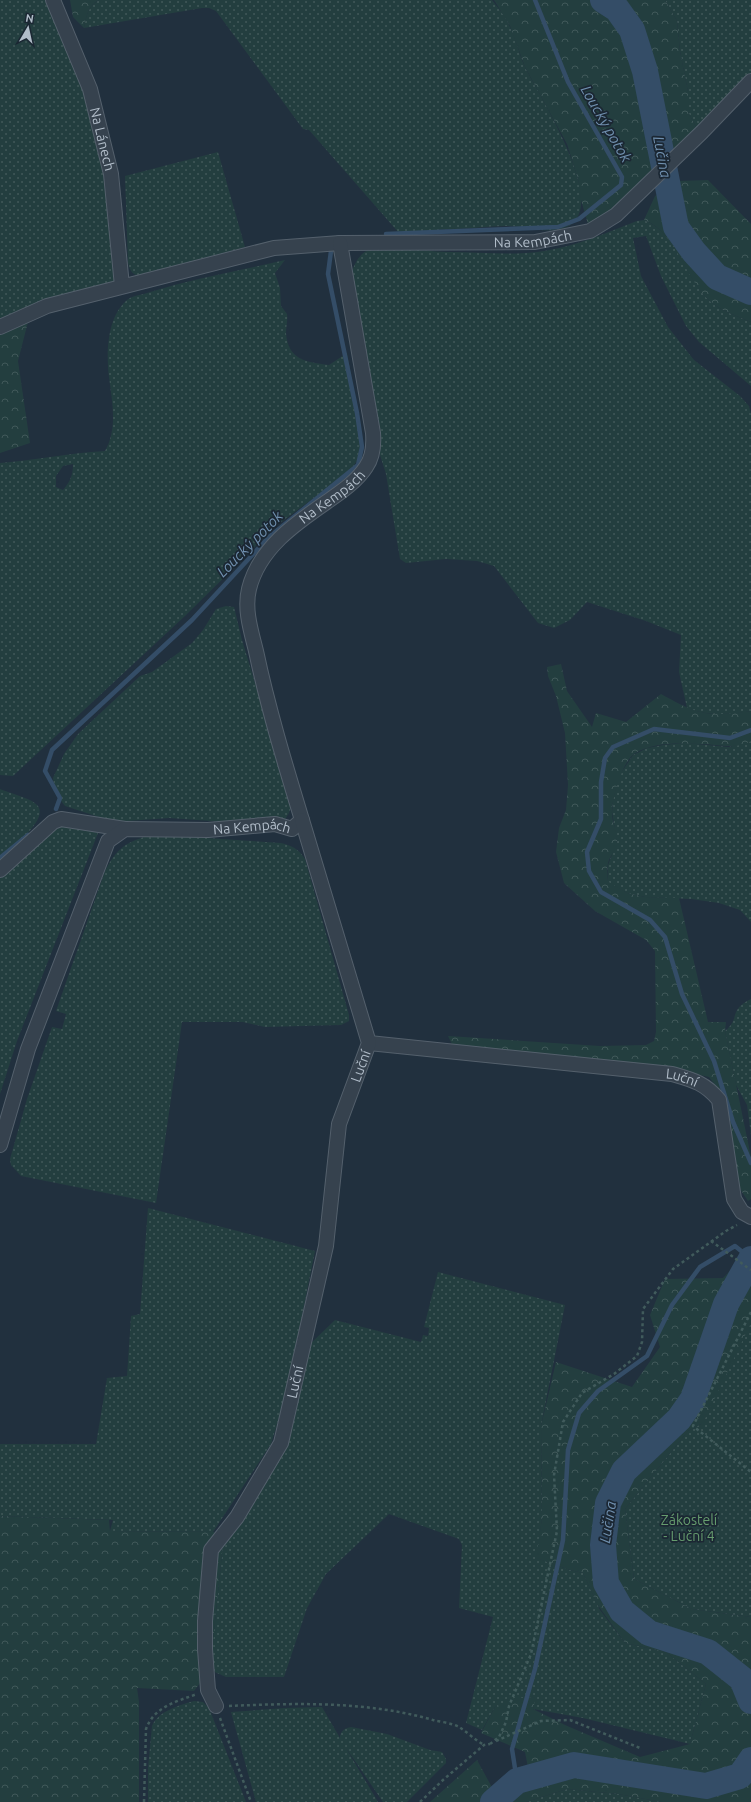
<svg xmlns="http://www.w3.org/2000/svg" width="751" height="1802" font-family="Ubuntu,sans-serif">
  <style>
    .grass { fill: url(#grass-dots); fill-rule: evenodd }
    .forest { fill: url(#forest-crowns) }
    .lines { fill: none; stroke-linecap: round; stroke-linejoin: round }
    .stream { stroke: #344d67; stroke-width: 4.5 }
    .river { stroke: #344d67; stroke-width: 26 }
    .street-casing { stroke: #54606c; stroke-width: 16 }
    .path { stroke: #415b5c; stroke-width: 2.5; stroke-dasharray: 3 3; stroke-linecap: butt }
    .street { stroke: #36424e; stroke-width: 14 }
    .labels { text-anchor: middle; stroke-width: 3.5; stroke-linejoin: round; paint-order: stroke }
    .street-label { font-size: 14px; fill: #b1bdc9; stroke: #1b2733 }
    .park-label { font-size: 14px; fill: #669c6e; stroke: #1b2733 }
    .water-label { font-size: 15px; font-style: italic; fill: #7090af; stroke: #1b2733 }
  </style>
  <defs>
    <pattern id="grass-dots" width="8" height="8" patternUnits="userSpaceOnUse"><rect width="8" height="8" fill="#233e3f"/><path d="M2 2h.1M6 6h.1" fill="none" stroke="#415859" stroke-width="1.8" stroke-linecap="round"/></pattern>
    <pattern id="forest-crowns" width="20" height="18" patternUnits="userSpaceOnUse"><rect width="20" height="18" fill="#233e3f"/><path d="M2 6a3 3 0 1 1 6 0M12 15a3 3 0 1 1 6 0" fill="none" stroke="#415859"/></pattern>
  </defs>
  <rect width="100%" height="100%" fill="#21303e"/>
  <g class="grass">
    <path d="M 0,0 L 53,0 L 90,89 L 122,286 L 0,327 Z"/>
    <path d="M 99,0 L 492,0 C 498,8 505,15 509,25 C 516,38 519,54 525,67 C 538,94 608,201 570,225 C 551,237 526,225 505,226 C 488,226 470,229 453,229 C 435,230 417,231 399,233 L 309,130 L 303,129 L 216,11 L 209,8 L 202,8 L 84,28 C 86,16 88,6 99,0 Z"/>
    <path d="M 665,0 L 751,0 L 751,73 L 697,129 L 688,112 L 688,92 L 680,51 L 677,21 Z"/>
    <path d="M 218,152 L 245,247 L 142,277 C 133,275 130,272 128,263 L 125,176 Z"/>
    <path d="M 644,220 C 678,233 684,278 710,301 C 721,311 737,316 751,322 L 751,386 L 699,342 L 686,326 L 661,276 L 646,236 L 633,238 L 641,276 L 668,327 L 694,360 L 740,396 L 749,406 L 751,414 L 751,711 C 730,715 707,716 687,708 L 679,672 L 681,635 L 646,621 L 587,602 L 570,620 L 554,628 L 538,623 L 494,566 L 477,561 L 446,559 L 406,563 L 400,559 L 386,474 L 380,455 L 380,444 L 352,272 C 354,265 359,254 367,251 C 389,245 426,252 450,252 C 480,252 513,256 544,251 C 576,246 606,233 637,221 Z"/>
    <path d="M 285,260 L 275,273 L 280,288 L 281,306 L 287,314 C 288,320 286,327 286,333 C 288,360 306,362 329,365 L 347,353 L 362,439 C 362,455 359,459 349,472 L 269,531 L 249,553 L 185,616 L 13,776 L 0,775 L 0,463 C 35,460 69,453 105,451 C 118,429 112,401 109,377 C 106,353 107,317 127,300 C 131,296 141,295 147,293 C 192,279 239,271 285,260 ZM 73,464 C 73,475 70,482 63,490 L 56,487 L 56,476 L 63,466 Z"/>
    <path d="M 226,606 L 234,607 L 242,640 L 292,804 L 289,813 L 284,821 L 253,824 L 169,818 L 114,822 L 65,806 L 55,793 L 53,778 L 64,754 L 78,734 L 140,676 L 152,672 L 192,643 L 203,630 L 216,609 Z"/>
    <path d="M 751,741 L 751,922 L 740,910 L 719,903 L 691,899 L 645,897 L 627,893 L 607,882 L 608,865 L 617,841 L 612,812 L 613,800 L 619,776 L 633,755 L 647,748 L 663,745 L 685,743 L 729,747 Z"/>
    <path d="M 0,789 C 9,793 31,798 37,805 C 51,819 9,850 0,857 Z"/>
    <path d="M 61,821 L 98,833 L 17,1041 L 0,1094 L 0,871 Z"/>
    <path d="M 147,836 L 176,836 L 281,843 C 292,846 298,848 305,859 L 349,1015 L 349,1021 L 341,1025 L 265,1027 L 243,1022 L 182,1022 L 156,1203 L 21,1176 L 11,1165 L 10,1159 L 27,1099 L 52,1027 L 62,1029 L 66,1014 L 56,1011 L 105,871 C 116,850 124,843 147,836 Z"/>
    <path d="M 751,999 L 751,1135 L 747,1105 L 736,1085 L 725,1031 C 741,1018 728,1010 751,999 Z"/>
    <path d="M 148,1208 L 315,1251 L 286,1395 L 271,1444 L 213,1532 L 110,1531 L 113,1520 L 0,1516 L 0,1444 L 96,1444 L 107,1378 L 127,1376 L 131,1316 L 140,1314 Z"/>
    <path d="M 438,1272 L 565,1305 L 541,1426 L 542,1518 L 537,1558 L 570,1570 L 583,1573 L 600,1610 L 625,1643 L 666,1652 L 706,1684 L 690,1744 L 583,1718 L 533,1709 L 535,1697 L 495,1707 L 482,1730 L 466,1723 L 493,1617 L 459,1608 L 462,1545 L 459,1539 L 389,1514 L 326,1574 L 307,1608 L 284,1677 L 226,1677 L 210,1670 L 224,1534 L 281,1443 L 309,1345 L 335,1320 L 421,1342 L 423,1335 L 428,1336 L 429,1328 L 424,1327 Z"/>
    <path d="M 751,1322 L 751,1617 L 692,1609 L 634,1579 L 625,1509 L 688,1431 L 701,1424 Z"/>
    <path d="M 194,1701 L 203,1702 L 209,1708 L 246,1802 L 148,1802 L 148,1768 L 152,1726 C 158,1711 180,1705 194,1701 Z"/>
    <path d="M 322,1707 L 340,1738 C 340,1731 345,1728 351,1727 L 387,1734 L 430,1750 L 442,1752 L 446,1759 L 446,1763 L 407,1802 L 383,1802 L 346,1748 L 378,1802 L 256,1802 L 231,1712 L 285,1708 Z"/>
    <path d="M 567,1789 L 618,1794 L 662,1802 L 526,1802 Z"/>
  </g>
  <g class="forest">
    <path d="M 70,0 L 99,0 C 88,5 86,17 84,28 L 73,17 Z"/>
    <path d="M 494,0 L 665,0 L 677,21 L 680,51 L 688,92 L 688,112 L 697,129 L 590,231 L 581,200 L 578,179 L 567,144 L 525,67 L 510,26 Z"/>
    <path d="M 708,180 L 751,224 L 751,322 C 737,316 721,311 710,301 C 685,280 676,231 644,220 L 655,196 L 677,181 Z"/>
    <path d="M 30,314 L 18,361 L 30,443 L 0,453 L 0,327 Z"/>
    <path d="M 561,664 L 567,691 L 592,727 L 596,713 L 626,722 L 661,694 C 674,701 687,709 701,712 C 715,716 737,713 751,711 L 751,741 C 736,750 716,744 700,744 C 679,743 652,742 634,754 C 622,763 613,796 612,810 C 611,820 617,830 617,840 C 617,848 610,856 608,863 C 607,869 607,876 607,881 L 627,893 L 645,897 L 679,898 L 708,1022 L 726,1022 L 725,1031 L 751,1157 L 751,1199 L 748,1201 L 740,1189 L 722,1094 L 709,1077 L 686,1072 L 525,1052 L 454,1048 L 448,1036 L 600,1046 L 646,1045 L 654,1041 L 656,1032 L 655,951 L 646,940 L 595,911 L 564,883 L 556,852 L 559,828 L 566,810 L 568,785 L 565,733 L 556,696 L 548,676 L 547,667 Z"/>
    <path d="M 751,1249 L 751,1323 L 703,1423 L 688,1431 L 625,1509 L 634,1579 L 692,1609 L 751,1617 L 751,1802 L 662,1802 L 618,1794 L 567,1789 L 526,1802 L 507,1802 L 501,1795 L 517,1781 L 531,1783 L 525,1752 L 481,1733 L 495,1707 L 514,1698 L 536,1697 L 533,1709 L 565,1725 L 640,1757 L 690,1744 L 706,1684 L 666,1652 L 625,1643 L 597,1604 L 583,1573 L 570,1570 L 536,1558 L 542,1518 L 541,1426 L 556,1362 L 632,1387 L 660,1347 L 650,1315 L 665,1279 L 723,1278 Z"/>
    <path d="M 0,1516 L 109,1520 L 110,1531 L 213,1532 L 224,1534 L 210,1670 L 194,1691 L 137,1688 L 139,1702 L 139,1802 L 0,1802 Z"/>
    <path d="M 477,1760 L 500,1802 L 430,1802 Z"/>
  </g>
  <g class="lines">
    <g class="stream">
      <path d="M 386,234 L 558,227 L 579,219 L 621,185 L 622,177 L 568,82 L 535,0"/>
      <path d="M 751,730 L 730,738 L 654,729 L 613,747 L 605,758 L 601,782 L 601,819 L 587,852 L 589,871 L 601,892 L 650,920 L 665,937 L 682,994 L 714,1061 L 733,1122 L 751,1163"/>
      <path d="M 56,809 L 60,798 L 45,771 L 52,750 L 192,620 L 269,537 L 358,465 L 362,447 L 357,413 L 328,274 L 331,251"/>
      <path d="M 0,858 L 28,835"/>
      <path d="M 517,1781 L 512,1749 L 535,1669 L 563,1540 L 568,1450 L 579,1413 L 598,1391 L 647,1356 L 672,1305 L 700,1267 L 735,1246 L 751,1259"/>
    </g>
    <g class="river">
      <path d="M 603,0 L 617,9 L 632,30 L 645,71 L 676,227 L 694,252 L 717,277 L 751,292"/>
      <path d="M 751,1259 L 726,1304 L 693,1399 L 679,1419 L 624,1471 L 608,1503 L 603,1545 L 606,1583 L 622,1611 L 649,1633 L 708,1652 L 742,1679 L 751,1701"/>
      <path d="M 493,1802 L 517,1781 L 574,1765 L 706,1786 L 740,1776 L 751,1760"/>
    </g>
    <g class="street-casing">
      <g id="street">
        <path id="s1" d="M 53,0 L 90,89 L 111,174 L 122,286"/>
        <path id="s2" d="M 0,327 L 47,306 L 274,248 L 340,243 L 535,242 L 590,231 L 616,215 L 702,132 L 751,81"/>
        <path d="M 0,870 L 53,822 L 61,819 L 125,829"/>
        <path id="s3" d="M 369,1043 L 672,1074 C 693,1080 705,1083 719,1100 L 734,1199 L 742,1212 L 751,1217"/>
        <path id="s4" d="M 0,1145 L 28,1049 L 108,841 L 125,829 L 208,830 L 275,824 L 292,829 L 302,820 C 285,764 268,708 256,651 C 251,631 244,609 249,589 C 259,548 296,523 328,501 C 341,492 357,481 366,467 C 373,457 374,445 373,433 L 340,243"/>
        <path id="s5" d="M 216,1706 L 208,1690 L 205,1649 L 205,1621 L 211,1550 L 237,1517 L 281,1443 L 326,1246 L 339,1124 L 369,1043 L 302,820"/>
      </g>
    </g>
    <g class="path">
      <path d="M 711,1241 L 751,1270"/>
      <path d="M 751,1312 L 693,1426 L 751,1472"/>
      <path d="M 229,1706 C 297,1703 367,1701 433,1720 C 441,1722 452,1723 459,1727 C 467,1732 475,1740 484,1745"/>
      <path d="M 220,1718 L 251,1802"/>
      <path d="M 496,1741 L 541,1721 L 570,1720 L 640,1748"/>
      <path d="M 490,1744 L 499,1737 L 506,1722 L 509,1706 L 531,1654 L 557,1531 L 554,1475 L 563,1422 L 582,1393 L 614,1374 L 637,1356 L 642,1342 L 643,1309 L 673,1269 L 726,1231 L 737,1225"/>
      <path d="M 144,1802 L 146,1729 C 154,1707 175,1702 197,1694"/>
      <path d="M 420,1802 L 443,1780 L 484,1745 L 490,1744"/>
    </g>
    <use href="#street" class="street"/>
  </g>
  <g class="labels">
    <g class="street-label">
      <text dy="5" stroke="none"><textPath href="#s1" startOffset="148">Na Lánech</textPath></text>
      <text dy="5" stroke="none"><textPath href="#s2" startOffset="545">Na Kempách</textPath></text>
      <text dy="5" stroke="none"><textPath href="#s4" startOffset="890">Na Kempách</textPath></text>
      <text dy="5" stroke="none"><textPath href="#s4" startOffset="471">Na Kempách</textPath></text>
      <text dy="5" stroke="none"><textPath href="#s5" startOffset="673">Luční</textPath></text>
      <text dy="5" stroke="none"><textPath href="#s3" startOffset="315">Luční</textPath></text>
      <text dy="5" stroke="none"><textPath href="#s5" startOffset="349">Luční</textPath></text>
    </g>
    <g class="park-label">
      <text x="689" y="1525">Zákostelí<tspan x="689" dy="16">- Luční 4</tspan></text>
    </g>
    <g class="water-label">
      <text transform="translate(606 124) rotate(60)" y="5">Loucký potok</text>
      <text transform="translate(662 157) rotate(79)" y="5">Lučina</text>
      <text transform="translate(250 544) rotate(-45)" y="5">Loucký potok</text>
      <text transform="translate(608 1522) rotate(-81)" y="5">Lučina</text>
    </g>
  </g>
  <g transform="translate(28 28) rotate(9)" stroke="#1b2733" stroke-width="3" paint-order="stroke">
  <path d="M0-3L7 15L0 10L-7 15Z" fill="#b1bdc9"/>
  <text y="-6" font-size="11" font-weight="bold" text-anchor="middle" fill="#b1bdc9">N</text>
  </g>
</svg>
